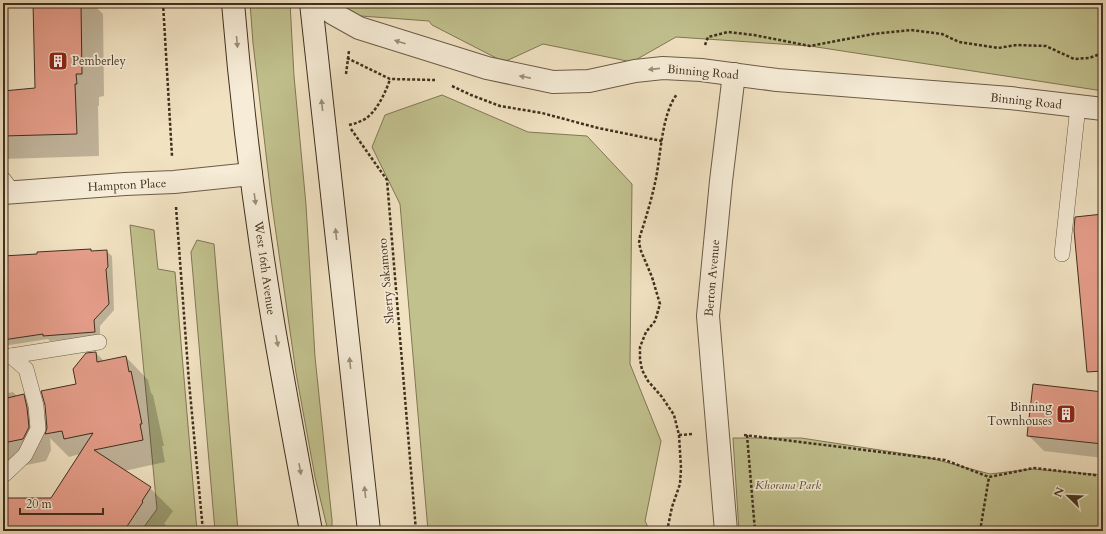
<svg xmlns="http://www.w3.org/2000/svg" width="1106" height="534" font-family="Cardo,serif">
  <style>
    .green { fill: #c1c18e; stroke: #807856 }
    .shadow { fill: #0003 }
    .building { fill: #e69e8b; stroke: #3f2f1e }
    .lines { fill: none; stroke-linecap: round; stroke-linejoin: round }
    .service-casing { stroke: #6c5c47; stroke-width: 16 }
    .minor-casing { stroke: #6c5c47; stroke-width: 24 }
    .secondary-casing { stroke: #3f2f1e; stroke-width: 24 }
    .path { stroke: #3f2f1e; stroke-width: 2.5; stroke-dasharray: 3 2; stroke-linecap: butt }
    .service { stroke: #f6ecd7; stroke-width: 15 }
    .minor { stroke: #f6ecd7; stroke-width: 22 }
    .secondary { stroke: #f6ecd7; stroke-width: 22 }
    .oneway { fill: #9a8e7a }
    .labels { text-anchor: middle; stroke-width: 3.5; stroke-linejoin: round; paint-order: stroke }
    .poi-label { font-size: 12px; fill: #3f2f1e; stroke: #f6ecd7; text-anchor: start }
    .street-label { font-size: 12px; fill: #3f2f1e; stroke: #f6ecd7 }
    .park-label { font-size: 12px; font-style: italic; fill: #594c34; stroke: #f6ecd7 }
  </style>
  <rect width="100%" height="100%" fill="#f1e2c2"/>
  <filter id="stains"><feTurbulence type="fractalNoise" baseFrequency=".005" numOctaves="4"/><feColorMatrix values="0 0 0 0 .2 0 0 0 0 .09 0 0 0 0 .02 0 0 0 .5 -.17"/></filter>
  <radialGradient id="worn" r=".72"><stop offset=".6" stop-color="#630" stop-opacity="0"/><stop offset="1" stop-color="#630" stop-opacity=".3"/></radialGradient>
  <g class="green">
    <path d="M 250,3 L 290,3 L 294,76 L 306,205 L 315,357 L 332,520 L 332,531 L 328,531 L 315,477 L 296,373 L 272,205 L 253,43 Z"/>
    <path d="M 336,3 L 1103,3 L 1103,91 L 810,46 L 676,37 L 632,62 L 543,44 L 504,62 L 432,25 L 429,21 L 334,14 Z"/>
    <path d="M 442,95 L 528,132 L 587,136 L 632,184 L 630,364 L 661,441 L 645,521 L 650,531 L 428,531 L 400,204 L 372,147 L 385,115 Z"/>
    <path d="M 130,225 L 154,230 L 158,269 L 175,272 L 197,531 L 141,531 L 157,509 Z"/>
    <path d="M 197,240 L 214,244 L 238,531 L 215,531 L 191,252 Z"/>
    <path d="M 733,438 L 801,438 L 926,457 L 990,474 L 1032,469 L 1103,475 L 1103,531 L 739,531 Z"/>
  </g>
  <g class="shadow">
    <path d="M 34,3 L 96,3 L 96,7 L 103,14 L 104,96 L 99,97 L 99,106 L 98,106 L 99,156 L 3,159 L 3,91 L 36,89 Z"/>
    <path d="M 90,250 L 92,252 L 106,251 L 112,256 L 114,310 L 100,326 L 100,337 L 50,341 L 48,339 L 3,346 L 3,257 Z"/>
    <path d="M 96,353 L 105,362 L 126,357 L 148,380 L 151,393 L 153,395 L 161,432 L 164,446 L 162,446 L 165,462 L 124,471 L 150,488 L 173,511 L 164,524 L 166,525 L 162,531 L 3,531 L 3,499 L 51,499 L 80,454 L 69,457 L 50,438 L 51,450 L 46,461 L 12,468 L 3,477 L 3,394 L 13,392 L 18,397 L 23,395 L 47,419 L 77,384 Z"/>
    <path d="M 1103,393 L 1103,458 L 1044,451 L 1028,435 Z"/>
  </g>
  <g class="building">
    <path d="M 33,3 L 81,3 L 82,74 L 76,74 L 77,84 L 75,84 L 77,134 L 3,136 L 3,91 L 35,88 Z"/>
    <path d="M 1103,214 L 1103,371 L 1087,372 L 1074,230 L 1075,217 Z"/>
    <path d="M 91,249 L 91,251 L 107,250 L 108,267 L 106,269 L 109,304 L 94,320 L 95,332 L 43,336 L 43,334 L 3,340 L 3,256 L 37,254 L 37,252 Z"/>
    <path d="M 96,352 L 97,362 L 126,356 L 129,372 L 131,371 L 139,409 L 142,424 L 140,424 L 143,440 L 94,450 L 151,487 L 142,501 L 143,502 L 124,531 L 3,531 L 3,498 L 51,498 L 93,433 L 64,439 L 62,431 L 45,434 L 47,428 L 45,405 L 41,391 L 76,384 L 73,369 L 86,353 Z"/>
    <path d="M 1033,384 L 1103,392 L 1103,444 L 1027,436 Z"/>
    <path d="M 24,394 L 27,408 L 29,427 L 23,439 L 3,443 L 3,399 Z"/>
  </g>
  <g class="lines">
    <g class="service-casing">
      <g id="service">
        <path d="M 3,179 L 13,192"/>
        <path d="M 1062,254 L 1078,106"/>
        <path d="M 11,356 L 99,342"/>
        <path d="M 3,357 L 11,356 L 26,369 L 36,406 L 38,429 L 25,455 L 5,474 L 3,474"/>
      </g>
    </g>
    <g class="minor-casing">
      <g id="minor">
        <path d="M 318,3 L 334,14 L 359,28 L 487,68 L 553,82 L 589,81 L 635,71 L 663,68 L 701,70 L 777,80 L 1010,98 L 1103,109"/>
        <path d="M 3,193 L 125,184 L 174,182 L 251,174"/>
        <path d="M 726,531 L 708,316 L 721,181 L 734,74"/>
      </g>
    </g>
    <g class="secondary-casing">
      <g id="secondary">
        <path d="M 233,3 C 242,110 255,216 273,322 C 285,392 298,461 311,531"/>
        <path d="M 311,3 L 369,531"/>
      </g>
    </g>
    <g class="path">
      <path d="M 163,3 L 172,156"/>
      <path d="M 705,45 L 708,37 L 728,32 L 754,35 L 810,46 L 873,34 L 911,30 L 942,34 L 959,42 L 998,48 L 1017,45 L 1046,46 L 1074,59 L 1089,58 L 1103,53"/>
      <path d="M 347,58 L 390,79 L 435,80"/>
      <path d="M 346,74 L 349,51"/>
      <path d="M 452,86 L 471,95 L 500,106 L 542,113 L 598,128 L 662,141"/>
      <path d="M 349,125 C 353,124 357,123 361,121 C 375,116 386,92 390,79"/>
      <path d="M 351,129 L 387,180 L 416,531"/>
      <path d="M 176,207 L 189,382 L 203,531"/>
      <path d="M 679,435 L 693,434"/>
      <path d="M 744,435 L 945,460 L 989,477 L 1034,468 L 1103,476"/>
      <path d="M 747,435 L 755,531"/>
      <path d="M 667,531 L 672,507 L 680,484 L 681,468 L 679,435 L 674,415 L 662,397 L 648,381 L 642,370 L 640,359 L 640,347 L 646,332 L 655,321 L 660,304 L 652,277 L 641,251 L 639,243 L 640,236 C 646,218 651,201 655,183 C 661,157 661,115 677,94"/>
      <path d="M 980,531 L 989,477"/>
    </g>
    <use href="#service" class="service"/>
    <use href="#minor" class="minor"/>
    <use href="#secondary" class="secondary"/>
  </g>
  <defs><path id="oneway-solid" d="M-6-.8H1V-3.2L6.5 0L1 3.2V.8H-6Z"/></defs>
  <g class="oneway">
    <use href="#oneway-solid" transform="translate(237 42) rotate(85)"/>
    <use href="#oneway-solid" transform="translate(400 42) rotate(-162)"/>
    <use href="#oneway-solid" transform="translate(654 69) rotate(174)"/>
    <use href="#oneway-solid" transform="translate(525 77) rotate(-169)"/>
    <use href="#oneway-solid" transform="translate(322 105) rotate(-96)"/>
    <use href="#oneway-solid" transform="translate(255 199) rotate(82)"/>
    <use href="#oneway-solid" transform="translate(336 234) rotate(-96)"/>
    <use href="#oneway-solid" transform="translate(277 341) rotate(79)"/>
    <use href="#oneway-solid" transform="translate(350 363) rotate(-96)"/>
    <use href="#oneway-solid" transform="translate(300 469) rotate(80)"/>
    <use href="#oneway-solid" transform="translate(365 492) rotate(-96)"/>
  </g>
  <defs>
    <g id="building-square" transform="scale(1)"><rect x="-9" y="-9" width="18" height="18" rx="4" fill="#8f2418" stroke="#f6ecd7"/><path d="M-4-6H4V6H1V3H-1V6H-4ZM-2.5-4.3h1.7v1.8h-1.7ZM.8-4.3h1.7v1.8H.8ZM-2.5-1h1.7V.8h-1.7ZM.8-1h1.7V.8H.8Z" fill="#fff"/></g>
  </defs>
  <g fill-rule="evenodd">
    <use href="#building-square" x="58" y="61"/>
    <use href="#building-square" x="1066" y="414"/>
  </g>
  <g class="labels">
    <g class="poi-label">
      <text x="72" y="65">Pemberley</text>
      <text x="1052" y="411" text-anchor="end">Binning<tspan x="1052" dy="14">Townhouses</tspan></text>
    </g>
    <g class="street-label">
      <text transform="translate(703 72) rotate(5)" y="4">Binning Road</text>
      <text transform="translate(1026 101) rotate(6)" y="4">Binning Road</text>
      <text transform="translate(127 185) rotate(-3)" y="4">Hampton Place</text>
      <text transform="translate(265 268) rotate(82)" y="4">West 16th Avenue</text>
      <text transform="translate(712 278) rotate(-85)" y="4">Berton Avenue</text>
      <text transform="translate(386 281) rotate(-95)" y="4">Sherry Sakamoto</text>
    </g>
    <g class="park-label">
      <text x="788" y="489">Khorana Park</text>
    </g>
  </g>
  <rect width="1106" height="534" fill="none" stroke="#f1e2c2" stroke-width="16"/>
  <rect x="4" y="4" width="1098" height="526" fill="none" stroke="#3f2f1e" stroke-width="2"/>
  <rect x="8" y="8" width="1090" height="518" fill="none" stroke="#3f2f1e"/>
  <g transform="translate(1068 496) rotate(293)" stroke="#f6ecd7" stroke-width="3" paint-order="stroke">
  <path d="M0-3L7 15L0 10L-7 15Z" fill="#3f2f1e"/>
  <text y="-6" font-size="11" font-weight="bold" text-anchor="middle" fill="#3f2f1e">N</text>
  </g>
  <path d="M20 508v6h83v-6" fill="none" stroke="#3f2f1e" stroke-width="2"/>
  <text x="26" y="508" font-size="12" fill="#3f2f1e" stroke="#f6ecd7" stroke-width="3" paint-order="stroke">20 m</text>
  <rect width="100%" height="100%" filter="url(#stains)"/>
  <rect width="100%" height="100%" fill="url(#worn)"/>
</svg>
